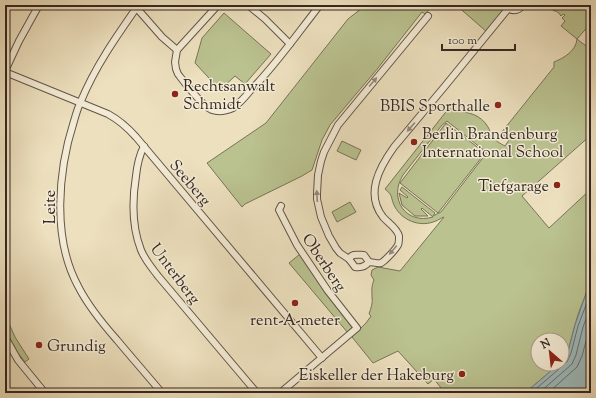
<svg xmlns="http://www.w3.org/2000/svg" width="596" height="398" font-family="'Sorts Mill Goudy',serif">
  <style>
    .green { fill: #bac290; stroke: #777459; fill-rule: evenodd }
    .water { fill: #9ebabc; stroke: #747f7e }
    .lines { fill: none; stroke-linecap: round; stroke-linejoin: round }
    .shore { stroke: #69706f; stroke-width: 1 }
    .minor-casing { stroke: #625549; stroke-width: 8 }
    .minor { stroke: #f3ebd5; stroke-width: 6 }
    .oneway { fill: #94897c }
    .poi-dot { fill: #8f2418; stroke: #f3ebd5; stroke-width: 1.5 }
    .labels { text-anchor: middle; stroke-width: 3; stroke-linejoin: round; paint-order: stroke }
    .poi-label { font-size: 16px; fill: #342722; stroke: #f3ebd5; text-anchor: start }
    .street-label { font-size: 16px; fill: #342722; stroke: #f3ebd5 }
  </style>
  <rect width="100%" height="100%" fill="#ede0be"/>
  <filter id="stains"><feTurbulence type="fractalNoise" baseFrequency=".005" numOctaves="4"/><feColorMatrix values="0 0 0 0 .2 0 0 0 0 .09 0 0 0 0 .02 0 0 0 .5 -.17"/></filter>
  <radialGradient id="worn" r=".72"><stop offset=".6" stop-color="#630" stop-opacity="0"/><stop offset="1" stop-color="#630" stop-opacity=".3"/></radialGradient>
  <g class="green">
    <path d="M 366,5 L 433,5 L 425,14 L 422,12 L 378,68 L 330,125 L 322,140 L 312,170 L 302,176 L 245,204 L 242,207 L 207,163 L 266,123 L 348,19 Z"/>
    <path d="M 456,5 L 506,5 L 506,7 L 487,32 Z"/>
    <path d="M 549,5 L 591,5 L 591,23 L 577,39 L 582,43 L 591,49 L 591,135 L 522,196 L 549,228 L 591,189 L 591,286 L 588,288 C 584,300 578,312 575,325 C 571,337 570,351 562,361 L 562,340 L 538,340 L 538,364 L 559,364 L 525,393 L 445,393 L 434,379 L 428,384 L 398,351 L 373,363 L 352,337 L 366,323 L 371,316 L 369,314 C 371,308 373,303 372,297 C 372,291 371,287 374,280 L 371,275 L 372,270 L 378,267 L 400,271 L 444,217 C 441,218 437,221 433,222 C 419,227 402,220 395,207 C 390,198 394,196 385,189 L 449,108 L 455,112 C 468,111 481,115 488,127 C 490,130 490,133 492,136 C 494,140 501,144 505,146 L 509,140 L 501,133 L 554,67 L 554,62 C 564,58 576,51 577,39 L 561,26 L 565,21 L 562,18 L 565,15 L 563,14 L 561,16 L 560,15 L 560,14 L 556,11 L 554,11 L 550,7 L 550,6 ZM 447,121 L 486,152 L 482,159 L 441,212 L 433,216 L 435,213 L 402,187 L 400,190 L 408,197 L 407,198 L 399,193 L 402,205 L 415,216 L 428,216 L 421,209 L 422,208 L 433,217 C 406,225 388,199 403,175 L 442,125 Z"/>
    <path d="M 224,13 L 271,54 L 245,84 L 235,76 L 220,90 L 195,63 L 202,38 Z"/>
    <path d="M 446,123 L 485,153 L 438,213 L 400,183 Z"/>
    <path d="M 342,141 L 361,150 L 356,160 L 337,151 Z"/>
    <path d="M 350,202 L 356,212 L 337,222 L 332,212 Z"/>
    <path d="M 300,254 L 324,291 L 352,327 L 348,333 L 289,263 Z"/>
    <path d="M 7,319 L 15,337 L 29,359 L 25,362 L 17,352 L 6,331 L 5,328 L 5,320 Z"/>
  </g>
  <path class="water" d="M 591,286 L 591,393 L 525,393 L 559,364 L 562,364 L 562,361 L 568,352 L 575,325 L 588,288 Z"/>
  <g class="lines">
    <g class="shore">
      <path d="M 562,364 L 567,362 L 571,353 L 578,326 L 591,292"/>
      <path d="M 531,393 L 559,369 L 562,364"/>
      <path d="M 539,393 L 572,364 L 576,355 L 583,327 L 591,306"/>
      <path d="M 548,393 L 577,367 L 582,356 L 591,323"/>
    </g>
    <g class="minor-casing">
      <g id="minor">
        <path d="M 134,5 L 162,37 L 177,50"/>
        <path d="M 218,5 L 177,50 L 175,62 L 176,69 L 178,74 C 185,83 202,106 212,110 C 218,112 226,111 233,108 C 239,104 245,97 250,91 C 276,65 297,34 320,5"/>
        <path d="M 248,5 L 265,19 L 290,44"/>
        <path d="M 506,5 C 510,12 518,12 523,5"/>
        <path d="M 137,7 C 116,37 95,67 81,101 C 78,107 76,114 74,121 C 58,171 52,238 78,286 C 88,306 102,323 117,340 C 132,358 147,375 162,393"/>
        <path d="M 428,16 L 338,125 L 324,152 L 321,161 L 318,175 L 317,194 L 317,199 L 321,217 L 329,236 L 336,248 L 340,253 L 349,259 L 355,267 C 361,268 365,267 369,262 C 373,262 377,264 381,263 C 385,261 396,249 398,245 C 399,243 399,238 399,236 C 397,228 388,223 383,217 C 365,194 379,168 394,147 L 445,86 L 508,9"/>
        <path d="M 5,71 L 19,41 L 39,5"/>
        <path d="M 5,72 L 108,114 C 119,120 128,128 136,137 L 322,358"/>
        <path d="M 144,146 C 139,156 137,166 136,176 C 132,201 132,227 141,250 C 145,260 152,268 158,276 L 257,393"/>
        <path d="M 349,259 C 352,253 358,255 364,255 L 369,262"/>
        <path d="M 5,337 L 18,360 L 45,393"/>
        <path d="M 280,393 L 357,328 L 328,291 L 297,245 L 279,210 L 281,206"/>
      </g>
    </g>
    <use href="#minor" class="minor"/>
  </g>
  <defs><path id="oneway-solid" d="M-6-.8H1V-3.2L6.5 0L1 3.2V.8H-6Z"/></defs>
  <g class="oneway">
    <use href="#oneway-solid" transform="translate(373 82) rotate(-49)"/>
    <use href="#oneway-solid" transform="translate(411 127) rotate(131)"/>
    <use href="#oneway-solid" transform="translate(317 196) rotate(-93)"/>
    <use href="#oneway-solid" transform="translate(393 250) rotate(130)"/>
  </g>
  <g class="poi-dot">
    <circle cx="175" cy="94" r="4"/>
    <circle cx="498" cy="105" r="4"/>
    <circle cx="414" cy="142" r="4"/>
    <circle cx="557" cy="185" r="4"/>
    <circle cx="295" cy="303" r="4"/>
    <circle cx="39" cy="345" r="4"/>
    <circle cx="462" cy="374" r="4"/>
  </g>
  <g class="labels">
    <g class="poi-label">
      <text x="183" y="91">Rechtsanwalt<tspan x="183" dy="18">Schmidt</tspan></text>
      <text x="490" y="111" text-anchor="end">BBIS Sporthalle</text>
      <text x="422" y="139">Berlin Brandenburg<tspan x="422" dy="18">International School</tspan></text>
      <text x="549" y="191" text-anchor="end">Tiefgarage</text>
      <text x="295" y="325" text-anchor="middle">rent-A-meter</text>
      <text x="47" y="351">Grundig</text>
      <text x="454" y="380" text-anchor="end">Eiskeller der Hakeburg</text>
    </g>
    <g class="street-label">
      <text transform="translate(191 182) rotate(50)" y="6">Seeberg</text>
      <text transform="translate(49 207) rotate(-90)" y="6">Leite</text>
      <text transform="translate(325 262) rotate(56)" y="6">Oberberg</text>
      <text transform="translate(176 273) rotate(53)" y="6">Unterberg</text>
    </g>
  </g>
  <rect width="596" height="398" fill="none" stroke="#ede0be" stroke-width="20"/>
  <rect x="6" y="6" width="584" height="386" fill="none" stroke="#342722" stroke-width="2"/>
  <rect x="10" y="10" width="576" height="378" fill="none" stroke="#342722"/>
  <g transform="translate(550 352) rotate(332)"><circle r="19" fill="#f3ebd5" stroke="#a79d8d"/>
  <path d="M0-3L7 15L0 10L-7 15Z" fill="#8f2418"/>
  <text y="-6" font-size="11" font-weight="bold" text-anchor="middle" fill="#342722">N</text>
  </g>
  <path d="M442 44v6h73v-6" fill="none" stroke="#342722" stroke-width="2"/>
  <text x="448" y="44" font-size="12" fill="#342722" stroke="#f3ebd5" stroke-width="3" paint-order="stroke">100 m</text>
  <rect width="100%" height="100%" filter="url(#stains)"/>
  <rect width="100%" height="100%" fill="url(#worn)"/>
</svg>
